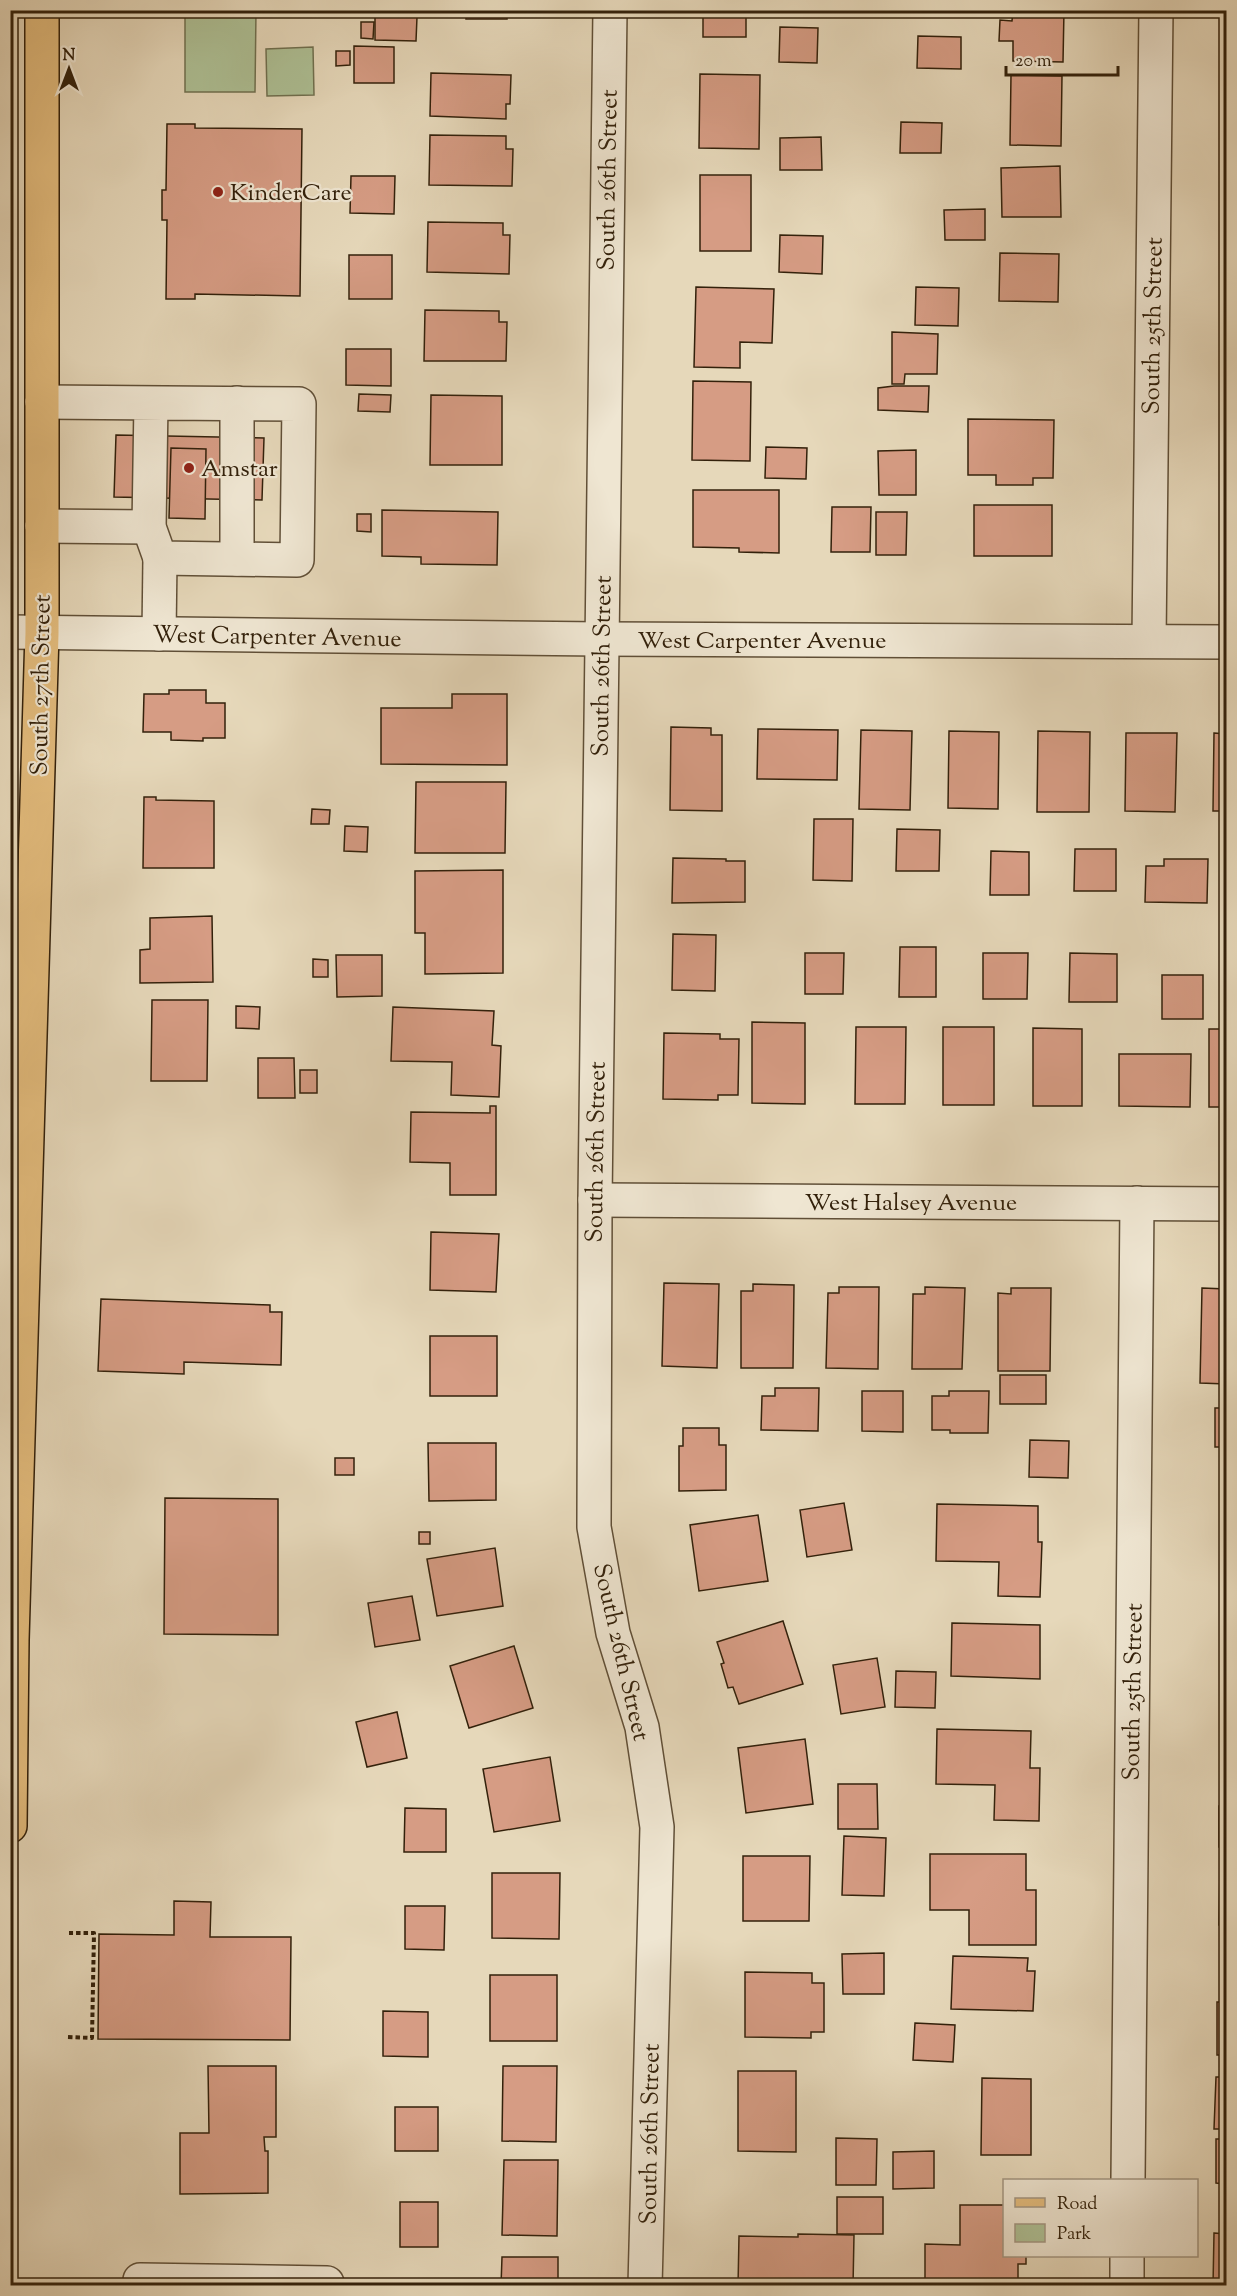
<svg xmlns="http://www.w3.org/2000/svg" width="1237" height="2296" font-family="'Sorts Mill Goudy',serif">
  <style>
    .green { fill: #aec095; stroke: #707050; stroke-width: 1.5 }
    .building { fill: #d69c84; stroke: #33210b; stroke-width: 1.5 }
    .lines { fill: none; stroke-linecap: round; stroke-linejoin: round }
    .minor-casing { stroke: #604f37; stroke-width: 36 }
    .major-casing { stroke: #33210b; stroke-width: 36 }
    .path { stroke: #33210b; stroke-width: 4; stroke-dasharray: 4.5 3; stroke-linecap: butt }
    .minor { stroke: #efe6d2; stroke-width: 33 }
    .major { stroke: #e3bc7d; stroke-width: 33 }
    .poi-dot { fill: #8f2418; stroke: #efe6d2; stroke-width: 2 }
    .labels { text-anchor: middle; stroke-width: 4.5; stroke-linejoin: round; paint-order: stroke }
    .street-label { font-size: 24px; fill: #33210b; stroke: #efe6d2 }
    .poi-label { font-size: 24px; fill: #33210b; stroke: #efe6d2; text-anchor: start }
  </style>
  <rect width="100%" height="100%" fill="#e6d8ba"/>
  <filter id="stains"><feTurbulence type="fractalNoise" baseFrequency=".00333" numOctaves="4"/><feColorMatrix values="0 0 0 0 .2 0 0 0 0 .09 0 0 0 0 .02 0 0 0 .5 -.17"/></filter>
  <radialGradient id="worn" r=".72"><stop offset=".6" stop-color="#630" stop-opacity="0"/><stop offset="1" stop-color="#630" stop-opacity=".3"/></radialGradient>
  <g class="green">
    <path d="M 185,11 L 256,11 L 255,92 L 185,92 Z"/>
    <path d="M 313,47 L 314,95 L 267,96 L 266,49 Z"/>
  </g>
  <g class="building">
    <rect x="466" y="10" width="41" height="9"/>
    <rect x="703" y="10" width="43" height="27"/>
    <path d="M 1013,10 L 1064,10 L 1063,62 L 1013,61 L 1013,41 L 999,41 L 1000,20 L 1012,21 Z"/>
    <path d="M 375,15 L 417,17 L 416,41 L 375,40 Z"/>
    <path d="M 361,22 L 374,22 L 373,39 L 361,38 Z"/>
    <path d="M 780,27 L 818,28 L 817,63 L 779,62 Z"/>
    <path d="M 918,36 L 961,37 L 961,69 L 917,68 Z"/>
    <path d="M 354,46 L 394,47 L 394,83 L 354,83 Z"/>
    <path d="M 336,51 L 350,51 L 350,65 L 336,66 Z"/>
    <path d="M 431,73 L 511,75 L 510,104 L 506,104 L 506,119 L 430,116 Z"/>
    <path d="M 700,74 L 760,75 L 759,149 L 699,148 Z"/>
    <path d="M 1011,75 L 1062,76 L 1061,146 L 1010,145 Z"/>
    <path d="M 901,122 L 942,123 L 941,153 L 900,153 Z"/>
    <path d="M 167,124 L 195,124 L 195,128 L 302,129 L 300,296 L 195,294 L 195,299 L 166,299 L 167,220 L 162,220 L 162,190 L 166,190 Z"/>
    <path d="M 430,135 L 506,136 L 506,149 L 513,149 L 512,186 L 429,185 Z"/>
    <path d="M 821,137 L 822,170 L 780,170 L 780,138 Z"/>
    <path d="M 1060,166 L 1061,217 L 1002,217 L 1001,168 Z"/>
    <rect x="700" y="175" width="51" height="76"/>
    <path d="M 351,176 L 395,176 L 394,214 L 350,213 Z"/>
    <path d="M 985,209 L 985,240 L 945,240 L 944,210 Z"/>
    <path d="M 428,222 L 503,223 L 503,235 L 510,235 L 509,274 L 427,272 Z"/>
    <path d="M 780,235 L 823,236 L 822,274 L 779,272 Z"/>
    <path d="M 1000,253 L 1059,254 L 1058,302 L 999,301 Z"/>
    <rect x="349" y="255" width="43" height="44"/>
    <path d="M 696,287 L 774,289 L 772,343 L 740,342 L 740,368 L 694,367 Z"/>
    <path d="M 916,287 L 959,288 L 958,326 L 915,325 Z"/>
    <path d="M 425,310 L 499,311 L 499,322 L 507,322 L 506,361 L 424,361 Z"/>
    <path d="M 892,332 L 938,334 L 937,374 L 905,374 L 904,384 L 892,384 Z"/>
    <path d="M 346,349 L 391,349 L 391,386 L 346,385 Z"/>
    <path d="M 693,381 L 751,382 L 750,461 L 692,460 Z"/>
    <path d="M 894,386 L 929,386 L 928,412 L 878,410 L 878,388 Z"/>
    <path d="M 359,394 L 391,395 L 390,412 L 358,411 Z"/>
    <path d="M 431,395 L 502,396 L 502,465 L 430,465 Z"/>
    <path d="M 968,419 L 1054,420 L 1053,478 L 1033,478 L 1033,485 L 996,485 L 996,475 L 968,475 Z"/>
    <path d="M 116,435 L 264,438 L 262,500 L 114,497 Z"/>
    <path d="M 766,447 L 807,448 L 806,479 L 765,478 Z"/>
    <path d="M 171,448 L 206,449 L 205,519 L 169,518 Z"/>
    <path d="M 916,450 L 916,495 L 879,495 L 878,451 Z"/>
    <path d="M 693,490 L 779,490 L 779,553 L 739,552 L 739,548 L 693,547 Z"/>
    <rect x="974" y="505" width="78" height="51"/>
    <path d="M 832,507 L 871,507 L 870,552 L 831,552 Z"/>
    <path d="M 382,510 L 498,512 L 497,565 L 421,564 L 421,557 L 382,556 Z"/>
    <path d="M 876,512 L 907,512 L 906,555 L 876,555 Z"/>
    <path d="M 357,514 L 371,514 L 371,532 L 357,531 Z"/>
    <path d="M 169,690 L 206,690 L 206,703 L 225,703 L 225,738 L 203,738 L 203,741 L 171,740 L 171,732 L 143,732 L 144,694 L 169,694 Z"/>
    <path d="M 452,694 L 507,694 L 507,765 L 381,764 L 381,708 L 452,708 Z"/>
    <path d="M 671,727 L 711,728 L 711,735 L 722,735 L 722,811 L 670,810 Z"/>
    <path d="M 758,729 L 838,730 L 837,780 L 757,779 Z"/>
    <path d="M 861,730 L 912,731 L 910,810 L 859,809 Z"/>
    <path d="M 949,731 L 999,732 L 998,809 L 948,808 Z"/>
    <path d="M 1038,731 L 1090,732 L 1089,812 L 1037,812 Z"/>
    <path d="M 1126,733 L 1177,733 L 1175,812 L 1125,811 Z"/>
    <path d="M 1214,733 L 1226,734 L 1226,811 L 1213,811 Z"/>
    <path d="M 416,782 L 506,782 L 505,853 L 415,853 Z"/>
    <path d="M 144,797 L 156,797 L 156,800 L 214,801 L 214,868 L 143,868 Z"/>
    <path d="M 312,809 L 330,810 L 329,824 L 311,824 Z"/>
    <path d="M 814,819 L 853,819 L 852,881 L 813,880 Z"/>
    <path d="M 345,826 L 368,827 L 367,852 L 344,851 Z"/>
    <path d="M 897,829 L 940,830 L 939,871 L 896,871 Z"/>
    <path d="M 1075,849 L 1116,849 L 1116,891 L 1074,891 Z"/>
    <path d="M 991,851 L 1029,852 L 1029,895 L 990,895 Z"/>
    <path d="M 673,858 L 726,859 L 726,861 L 745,861 L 745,902 L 672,903 Z"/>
    <path d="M 1164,859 L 1208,859 L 1207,903 L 1145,902 L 1146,866 L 1164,866 Z"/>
    <path d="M 503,870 L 503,973 L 425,974 L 425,933 L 415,933 L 415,871 Z"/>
    <path d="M 212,916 L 213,982 L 140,983 L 140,950 L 150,949 L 150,918 Z"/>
    <path d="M 673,934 L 716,935 L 715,991 L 672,990 Z"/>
    <path d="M 900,947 L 936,947 L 936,997 L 899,997 Z"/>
    <path d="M 805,953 L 844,953 L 843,994 L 805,994 Z"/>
    <path d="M 983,953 L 1028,953 L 1027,999 L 983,999 Z"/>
    <path d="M 1070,953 L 1117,954 L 1117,1002 L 1069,1002 Z"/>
    <path d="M 336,955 L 382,955 L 382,996 L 337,997 Z"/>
    <path d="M 313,959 L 328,960 L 328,977 L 313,977 Z"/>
    <rect x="1162" y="975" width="41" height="44"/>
    <path d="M 152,1000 L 208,1000 L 207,1081 L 151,1081 Z"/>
    <path d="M 236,1006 L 260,1007 L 259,1029 L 236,1028 Z"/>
    <path d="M 393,1007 L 494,1011 L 492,1045 L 501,1046 L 499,1097 L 451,1095 L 452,1062 L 391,1061 Z"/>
    <path d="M 752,1022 L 805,1023 L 805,1104 L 752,1103 Z"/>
    <path d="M 856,1027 L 906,1027 L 905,1104 L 855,1104 Z"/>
    <rect x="943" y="1027" width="51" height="78"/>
    <path d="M 1033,1028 L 1082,1029 L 1082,1106 L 1033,1106 Z"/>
    <rect x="1209" y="1029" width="17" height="78"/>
    <path d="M 664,1033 L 720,1034 L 720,1039 L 739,1039 L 738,1095 L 718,1095 L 718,1100 L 663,1099 Z"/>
    <path d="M 1119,1054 L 1191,1054 L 1190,1107 L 1119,1106 Z"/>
    <path d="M 258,1058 L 294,1058 L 295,1098 L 258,1098 Z"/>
    <rect x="300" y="1070" width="17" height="23"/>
    <path d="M 490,1106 L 496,1106 L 496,1195 L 450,1195 L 450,1163 L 410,1162 L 411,1112 L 490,1113 Z"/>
    <path d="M 431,1232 L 499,1234 L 496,1292 L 430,1290 Z"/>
    <path d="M 664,1283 L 719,1284 L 717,1368 L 662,1366 Z"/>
    <path d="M 753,1284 L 794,1285 L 793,1368 L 741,1368 L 741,1291 L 753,1291 Z"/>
    <path d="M 839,1287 L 879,1287 L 878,1369 L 826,1368 L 828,1293 L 839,1293 Z"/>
    <path d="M 925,1287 L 965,1288 L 962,1369 L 912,1369 L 913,1294 L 925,1294 Z"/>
    <path d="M 1011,1288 L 1051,1288 L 1050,1371 L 998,1371 L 998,1293 L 1011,1294 Z"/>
    <path d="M 1202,1288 L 1226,1289 L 1226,1384 L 1200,1383 Z"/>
    <path d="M 101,1299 L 270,1305 L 270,1312 L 282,1312 L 281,1365 L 184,1362 L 184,1374 L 98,1371 Z"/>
    <rect x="430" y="1336" width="67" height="60"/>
    <rect x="1000" y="1375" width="46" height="29"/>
    <path d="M 775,1388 L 819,1388 L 818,1431 L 761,1430 L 762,1396 L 775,1396 Z"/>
    <path d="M 862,1391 L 903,1391 L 903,1432 L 862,1431 Z"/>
    <path d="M 949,1391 L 989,1391 L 988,1433 L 950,1433 L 950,1430 L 932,1430 L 932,1396 L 949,1396 Z"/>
    <rect x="1215" y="1408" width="11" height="39"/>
    <path d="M 683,1428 L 719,1428 L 719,1445 L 726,1445 L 726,1490 L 679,1491 L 679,1446 L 683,1446 Z"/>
    <path d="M 1030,1440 L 1069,1441 L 1068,1478 L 1029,1477 Z"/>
    <path d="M 428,1443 L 496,1443 L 496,1500 L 429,1501 Z"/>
    <rect x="335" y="1458" width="19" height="17"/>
    <rect x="1223" y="1491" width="3" height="51"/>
    <path d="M 165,1498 L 278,1499 L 278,1635 L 164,1634 Z"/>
    <path d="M 844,1503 L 852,1550 L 807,1557 L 800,1510 Z"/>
    <path d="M 937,1504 L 1038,1506 L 1038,1542 L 1042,1542 L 1040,1597 L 998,1596 L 999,1562 L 936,1561 Z"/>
    <path d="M 758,1515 L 768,1581 L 699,1591 L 690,1525 Z"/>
    <rect x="419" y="1532" width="11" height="12"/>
    <path d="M 495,1548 L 503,1606 L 437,1616 L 427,1559 Z"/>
    <rect x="1223" y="1571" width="3" height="40"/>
    <path d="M 412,1596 L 420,1640 L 375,1647 L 368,1603 Z"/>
    <path d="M 783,1621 L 803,1684 L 739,1704 L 733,1687 L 728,1688 L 721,1664 L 724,1663 L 717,1642 Z"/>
    <path d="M 952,1623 L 1040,1625 L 1040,1679 L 951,1676 Z"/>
    <path d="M 514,1646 L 533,1708 L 469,1728 L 450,1666 Z"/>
    <path d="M 877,1658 L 885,1707 L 841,1714 L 833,1665 Z"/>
    <rect x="1221" y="1663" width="5" height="55"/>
    <path d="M 896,1671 L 936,1672 L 935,1708 L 895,1707 Z"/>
    <path d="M 397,1712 L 407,1758 L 367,1767 L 356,1722 Z"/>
    <path d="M 937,1729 L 1031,1731 L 1030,1768 L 1040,1768 L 1039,1821 L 994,1820 L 995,1785 L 936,1784 Z"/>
    <path d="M 805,1739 L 813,1804 L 746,1813 L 738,1748 Z"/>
    <path d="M 550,1757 L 560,1821 L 494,1832 L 483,1769 Z"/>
    <path d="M 838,1784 L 877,1784 L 878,1829 L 838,1829 Z"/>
    <rect x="1219" y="1806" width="7" height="41"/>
    <path d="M 405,1808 L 446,1809 L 446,1852 L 404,1852 Z"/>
    <path d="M 844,1836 L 886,1838 L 884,1896 L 842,1895 Z"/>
    <path d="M 930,1854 L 1026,1854 L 1026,1890 L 1036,1890 L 1036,1945 L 969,1945 L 969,1910 L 930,1910 Z"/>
    <path d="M 743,1856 L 810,1856 L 809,1921 L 743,1921 Z"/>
    <path d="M 1220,1868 L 1226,1868 L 1226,1925 L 1219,1925 Z"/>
    <path d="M 492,1873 L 560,1873 L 559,1939 L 492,1938 Z"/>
    <path d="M 174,1901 L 211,1902 L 210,1937 L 291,1937 L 290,2040 L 98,2039 L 99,1934 L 174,1935 Z"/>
    <path d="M 405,1906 L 445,1906 L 444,1950 L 405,1949 Z"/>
    <path d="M 884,1953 L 884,1994 L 843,1994 L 842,1954 Z"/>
    <path d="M 953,1956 L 1028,1958 L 1027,1971 L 1035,1971 L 1033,2011 L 951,2009 Z"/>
    <path d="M 745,1972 L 812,1973 L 812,1983 L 824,1983 L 824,2032 L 811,2032 L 811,2038 L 745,2037 Z"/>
    <rect x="490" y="1975" width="67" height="66"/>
    <rect x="1217" y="2002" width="9" height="53"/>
    <path d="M 383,2011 L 428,2012 L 428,2057 L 383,2056 Z"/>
    <path d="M 915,2023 L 955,2025 L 953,2062 L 913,2060 Z"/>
    <path d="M 208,2066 L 276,2066 L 276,2137 L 264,2137 L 265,2151 L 268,2151 L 268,2193 L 180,2194 L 180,2133 L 209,2133 Z"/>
    <path d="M 503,2066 L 557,2066 L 556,2142 L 502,2141 Z"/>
    <path d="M 738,2071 L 796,2071 L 796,2152 L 738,2151 Z"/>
    <path d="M 1216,2077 L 1226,2077 L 1226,2129 L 1214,2129 Z"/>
    <path d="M 982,2078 L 1031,2079 L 1031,2155 L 981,2155 Z"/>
    <rect x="395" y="2107" width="43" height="44"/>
    <path d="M 836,2138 L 877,2139 L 876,2185 L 836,2185 Z"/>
    <path d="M 1216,2139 L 1226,2139 L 1226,2184 L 1216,2183 Z"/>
    <path d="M 934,2151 L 934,2188 L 893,2189 L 893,2152 Z"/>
    <path d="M 504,2160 L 558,2160 L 557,2236 L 502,2235 Z"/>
    <rect x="837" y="2197" width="46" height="37"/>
    <rect x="400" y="2202" width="38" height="45"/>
    <path d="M 960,2205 L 1004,2205 L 1004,2256 L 1026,2256 L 1026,2264 L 1018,2264 L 1018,2286 L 925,2286 L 925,2244 L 960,2245 Z"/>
    <path d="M 1214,2233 L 1226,2234 L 1226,2286 L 1213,2286 Z"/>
    <path d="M 798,2234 L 854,2235 L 853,2286 L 738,2286 L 739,2236 L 798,2237 Z"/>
    <path d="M 502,2257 L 558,2257 L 558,2286 L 501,2286 Z"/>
  </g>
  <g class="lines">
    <g class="minor-casing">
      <g id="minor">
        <path d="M 610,10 L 595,1200 L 594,1527 L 613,1633 L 642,1727 L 657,1827 L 645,2286"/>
        <path d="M 42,402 C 127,403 213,403 299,404 L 297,560 L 160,558 L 149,527 L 151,403"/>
        <path d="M 42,526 L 149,527"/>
        <path d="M 237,559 L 237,403"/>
        <path d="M 10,632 L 601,639 L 1226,642"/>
        <path d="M 159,634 L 160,558"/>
        <path d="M 1149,641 L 1156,10"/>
        <path d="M 595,1200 L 1226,1204"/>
        <path d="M 1128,2180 L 1137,1203"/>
        <path d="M 140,2286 L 140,2280 L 327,2283 L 327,2286"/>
        <path d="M 1127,2286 L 1127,2256"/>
      </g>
    </g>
    <g class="major-casing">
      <path id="major" d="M 10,1826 L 12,1640 L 42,633 L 42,10"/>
    </g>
    <path class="path" d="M 68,2037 L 92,2038 L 94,1933 L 69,1933"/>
    <use href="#minor" class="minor"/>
    <use href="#major" class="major"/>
  </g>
  <g class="poi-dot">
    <circle cx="218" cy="192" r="6"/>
    <circle cx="189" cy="468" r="6"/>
  </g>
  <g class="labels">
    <g class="street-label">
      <text transform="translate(607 180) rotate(-89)" y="8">South 26th Street</text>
      <text transform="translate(1152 326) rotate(-89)" y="8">South 25th Street</text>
      <text transform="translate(277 636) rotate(1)" y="8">West Carpenter Avenue</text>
      <text x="762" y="648">West Carpenter Avenue</text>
      <text transform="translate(601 666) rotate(-89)" y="8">South 26th Street</text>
      <text transform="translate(40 685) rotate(-89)" y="8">South 27th Street</text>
      <text transform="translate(595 1152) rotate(-89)" y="8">South 26th Street</text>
      <text x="911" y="1210">West Halsey Avenue</text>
      <text transform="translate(622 1652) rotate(77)" y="8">South 26th Street</text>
      <text transform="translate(1132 1692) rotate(-89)" y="8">South 25th Street</text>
      <text transform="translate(649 2134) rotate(-89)" y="8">South 26th Street</text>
    </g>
    <g class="poi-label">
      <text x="230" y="200">KinderCare</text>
      <text x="201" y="476">Amstar</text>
    </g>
  </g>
  <rect width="1237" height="2296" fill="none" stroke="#e6d8ba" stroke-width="36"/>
  <rect x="12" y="12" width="1213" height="2272" fill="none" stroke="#33210b" stroke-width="3"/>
  <rect x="18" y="18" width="1201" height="2260" fill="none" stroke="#33210b" stroke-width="1.5"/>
  <rect x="1003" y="2179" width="195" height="78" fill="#efe6d2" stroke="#a49782" stroke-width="1.5"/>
  <rect x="1015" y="2198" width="30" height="9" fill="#e3bc7d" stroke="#a49782" stroke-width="1.5"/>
  <text x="1057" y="2209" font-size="18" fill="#33210b">Road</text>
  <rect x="1015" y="2224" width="30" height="18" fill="#aec095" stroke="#a49782" stroke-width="1.5"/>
  <text x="1057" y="2239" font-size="18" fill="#33210b">Park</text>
  <g transform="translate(69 69)" stroke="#efe6d2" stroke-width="4.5" paint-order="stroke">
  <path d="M0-4.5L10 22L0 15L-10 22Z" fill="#33210b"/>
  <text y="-9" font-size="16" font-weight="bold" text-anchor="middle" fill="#33210b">N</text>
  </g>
  <path d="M1006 66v9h112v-9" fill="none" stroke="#33210b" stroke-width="3"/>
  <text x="1015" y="66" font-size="18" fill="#33210b" stroke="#efe6d2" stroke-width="4.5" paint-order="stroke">20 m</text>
  <rect width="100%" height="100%" filter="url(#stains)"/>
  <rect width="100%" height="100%" fill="url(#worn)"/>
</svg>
